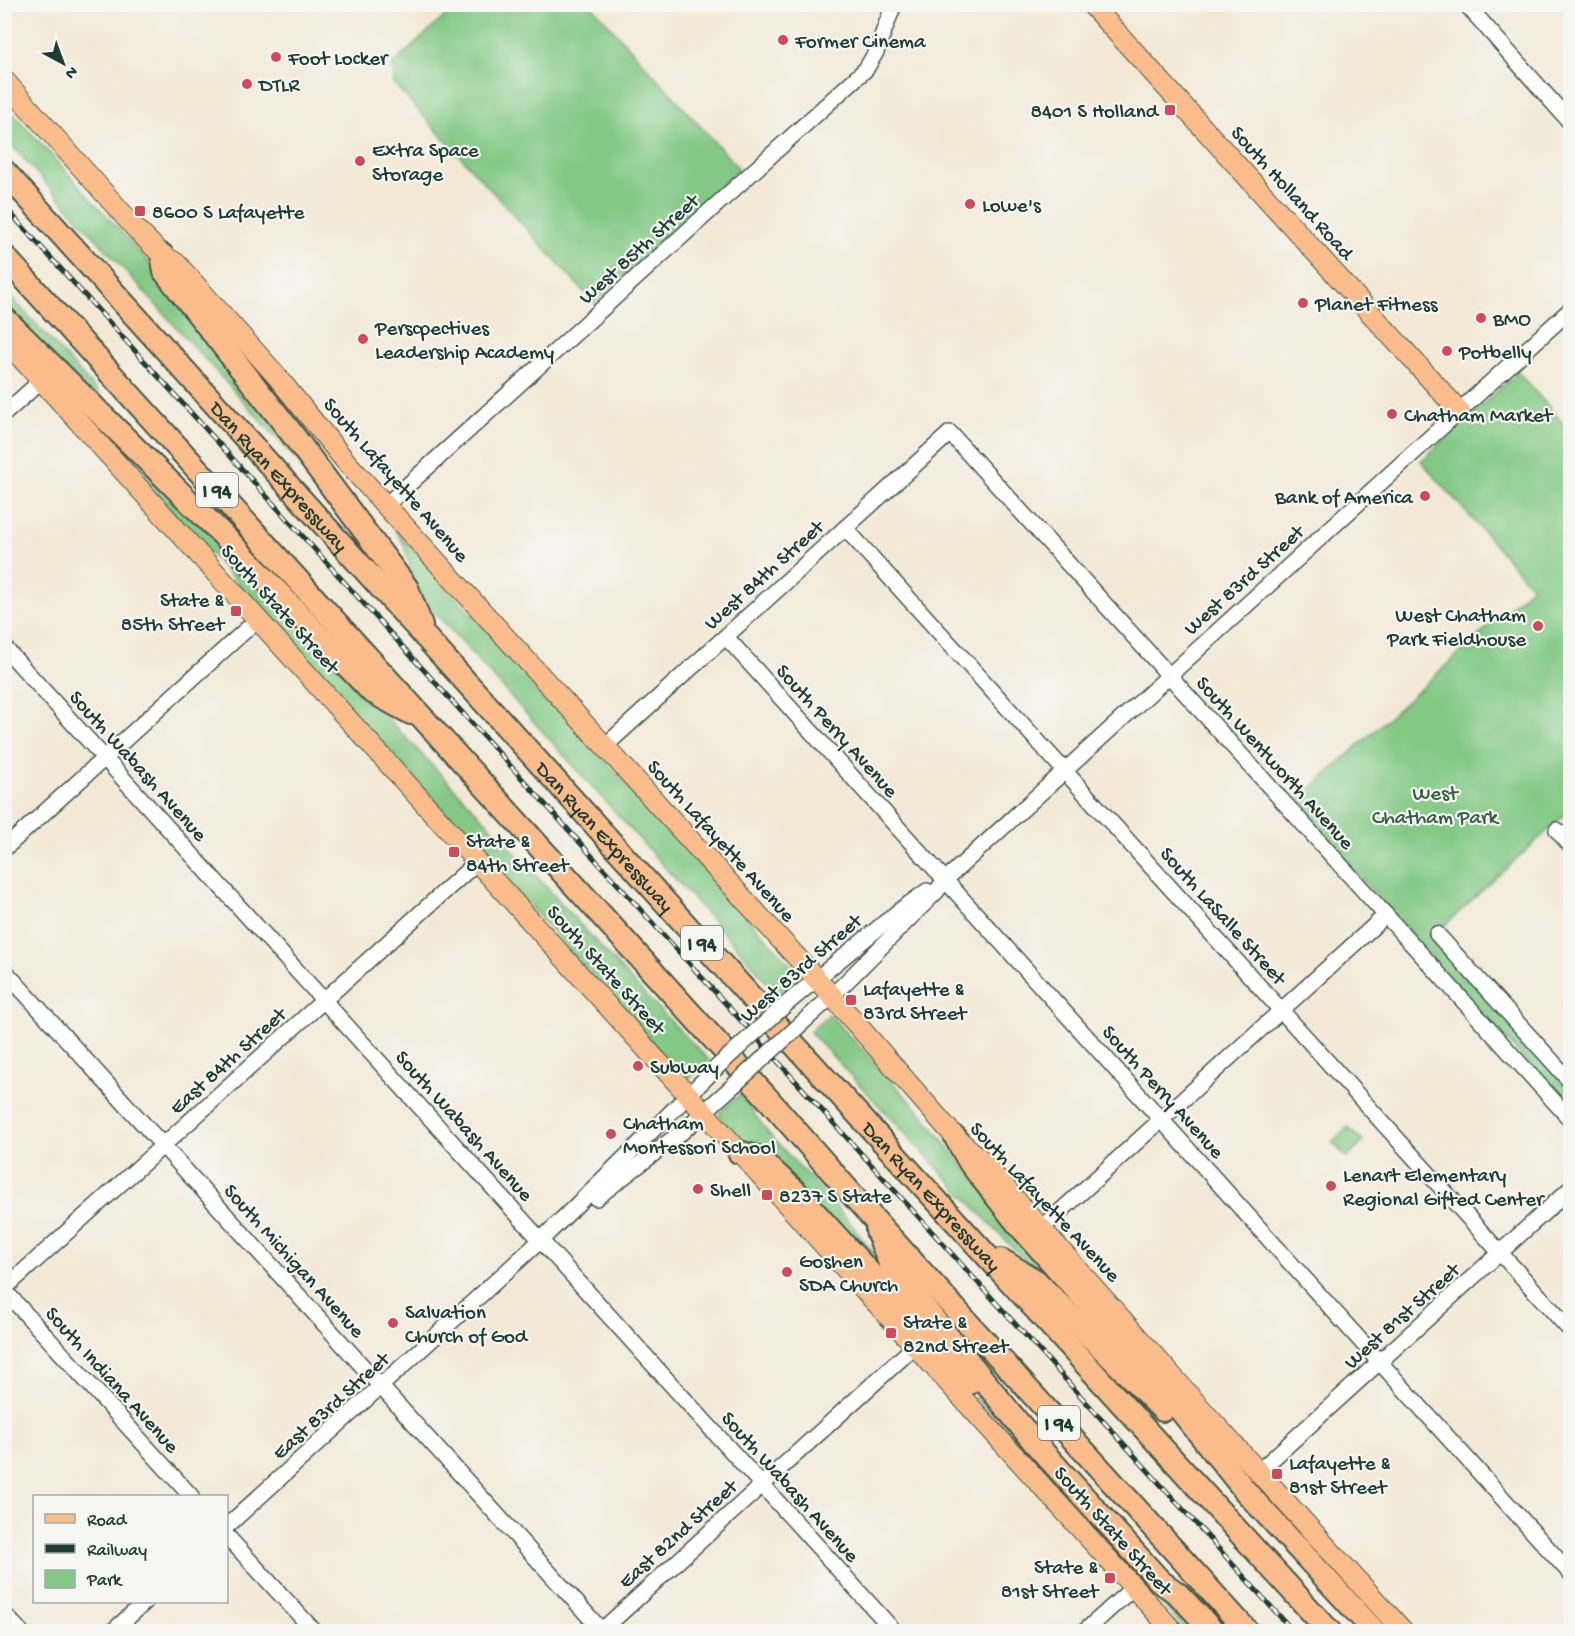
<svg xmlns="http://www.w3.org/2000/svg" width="1575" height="1636" font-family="'Gochi Hand',sans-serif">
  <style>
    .green { fill: #83c985; stroke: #51835c; stroke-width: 1.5 }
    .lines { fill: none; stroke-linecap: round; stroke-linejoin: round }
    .minor-casing { stroke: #3f574c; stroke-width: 18 }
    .major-casing { stroke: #3f574c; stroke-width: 22 }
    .highway-casing { stroke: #3f574c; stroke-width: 26 }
    .minor { stroke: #fff; stroke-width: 15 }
    .major { stroke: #f9bc8a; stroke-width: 20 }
    .highway { stroke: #f9bc8a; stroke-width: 22 }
    .rail-casing { stroke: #1f3d34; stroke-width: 5 }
    .rail { stroke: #f6f6f2; stroke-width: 3; stroke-dasharray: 9; stroke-linecap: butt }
    .minor-bridge-casing { stroke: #3f574c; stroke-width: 18; stroke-linecap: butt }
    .minor-bridge { stroke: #fff; stroke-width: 15 }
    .poi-dot { fill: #d1495b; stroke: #f6f6f2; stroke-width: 2 }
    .labels { text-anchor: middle; stroke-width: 4.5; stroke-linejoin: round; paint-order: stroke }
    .shield { fill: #f6f6f2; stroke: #60746d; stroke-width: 1.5 }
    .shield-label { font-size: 20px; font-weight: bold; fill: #1f3d34 }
    .poi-label { font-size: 21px; fill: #1f3d34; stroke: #f6f6f2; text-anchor: start }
    .street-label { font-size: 21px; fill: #1f3d34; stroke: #f6f6f2 }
    .park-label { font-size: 21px; fill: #386048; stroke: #f6f6f2 }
  </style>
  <rect width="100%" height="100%" fill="#f6f6f2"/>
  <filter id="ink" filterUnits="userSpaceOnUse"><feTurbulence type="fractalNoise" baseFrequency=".0167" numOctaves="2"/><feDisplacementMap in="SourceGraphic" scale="12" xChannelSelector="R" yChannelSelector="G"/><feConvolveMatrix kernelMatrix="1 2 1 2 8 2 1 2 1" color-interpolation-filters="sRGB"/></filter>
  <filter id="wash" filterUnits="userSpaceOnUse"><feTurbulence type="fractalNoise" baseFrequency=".008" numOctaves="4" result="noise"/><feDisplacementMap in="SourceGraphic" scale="24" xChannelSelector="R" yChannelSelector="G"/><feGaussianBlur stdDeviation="1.35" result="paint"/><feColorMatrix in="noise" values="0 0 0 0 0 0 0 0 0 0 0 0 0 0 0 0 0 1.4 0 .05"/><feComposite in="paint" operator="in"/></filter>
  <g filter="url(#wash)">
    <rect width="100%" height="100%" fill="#f3e9d6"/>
    <g class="green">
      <path d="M 458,4 L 591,5 L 739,169 L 594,303 L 394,84 L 393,64 Z"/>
      <path d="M 4,103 L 166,281 L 311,476 L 5,138 Z"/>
      <path d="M 4,289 L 155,455 L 5,310 Z"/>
      <path d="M 22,345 L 259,584 L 498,834 L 637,987 L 709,1060 L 690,1077 L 685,1078 Z"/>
      <path d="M 1518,372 L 1570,431 L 1570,810 L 1432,937 L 1570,1090 L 1570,1110 L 1294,804 L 1532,587 L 1421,461 Z"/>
      <path d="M 393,527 L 796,971 L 798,980 L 778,998 L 752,964 L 430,607 L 415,585 L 404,544 Z"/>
      <path d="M 829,1014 L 923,1115 L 1028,1247 L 1158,1397 L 1006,1241 L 810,1032 Z"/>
      <path d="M 740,1094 L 769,1134 L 835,1205 L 962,1360 L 767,1159 C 754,1149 722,1129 719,1113 Z"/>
      <path d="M 1348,1127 L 1363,1142 L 1347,1158 L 1332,1142 Z"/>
      <path d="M 976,1396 L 1068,1493 L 1190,1631 L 1186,1631 L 974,1398 Z"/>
    </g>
  </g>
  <g filter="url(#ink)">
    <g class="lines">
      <g class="minor-casing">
        <g id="minor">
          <path d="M 1466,4 L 1570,122"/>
          <path d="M 4,414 L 42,380"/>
          <path d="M 386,505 L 866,69 L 876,52 L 894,4"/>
          <path d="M 845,528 L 1570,1330"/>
          <path d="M 726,637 L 1570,1573"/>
          <path d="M 4,647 L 895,1632"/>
          <path d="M 605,746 L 950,433 L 1570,1119"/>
          <path d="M 1557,830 L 1570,845"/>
          <path d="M 4,849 L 258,619"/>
          <path d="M 1437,934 L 1570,1081"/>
          <path d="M 4,970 L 603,1632"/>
          <path d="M 785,1005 L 899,911 L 927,891"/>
          <path d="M 802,1023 L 832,996 L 936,892 L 945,880 L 1570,310"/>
          <path d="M 596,1198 L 683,1131 L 733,1086"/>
          <path d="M 1041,1229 L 1386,915"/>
          <path d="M 4,1289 L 477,862"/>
          <path d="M 4,1290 L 191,1496"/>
          <path d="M 1258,1472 L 1570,1189"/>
          <path d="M 226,1527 L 541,1240 L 716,1068"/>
          <path d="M 226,1535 L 315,1632"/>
          <path d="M 4,1614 L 21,1632"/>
          <path d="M 112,1632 L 145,1602"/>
          <path d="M 600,1632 L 916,1345"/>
          <path d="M 1084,1632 L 1134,1587"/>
          <path d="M 1568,1632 L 1570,1630"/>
        </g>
      </g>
      <g class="major-casing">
        <g id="major">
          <path d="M 1091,4 L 1460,412"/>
          <path d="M 4,80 L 137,230 L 162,255 L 176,263 L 275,374 L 347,463 L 832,996 L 956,1138 L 978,1157 L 1204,1412 L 1404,1632"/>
          <path d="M 4,339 L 1174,1632"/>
        </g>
      </g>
      <g class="highway-casing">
        <g id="highway">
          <path id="s1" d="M 4,171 L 760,1007 L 1330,1632"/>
          <path d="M 162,255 L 165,272 L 290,431 L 407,588 L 421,625"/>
          <path d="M 4,256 L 769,1100 L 870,1215 L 1248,1632"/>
          <path d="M 4,318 L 233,545 L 371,691 L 411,713"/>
          <path d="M 956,1138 L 970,1163 L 1018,1224 L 1158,1382 L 1247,1493 L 1375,1632"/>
          <path d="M 739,1152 L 757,1157 L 797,1193 L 970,1383"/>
          <path d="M 877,1231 L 892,1268 L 1034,1442 L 1160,1581 L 1178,1594 L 1214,1632"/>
          <path d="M 1001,1260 L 1036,1281 L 1163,1410"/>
        </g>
      </g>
      <use href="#minor" class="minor"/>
      <use href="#major" class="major"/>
      <use href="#highway" class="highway"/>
      <g class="rail-casing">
        <path id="rail" d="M 4,206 L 1294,1632"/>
      </g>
      <use href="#rail" class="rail"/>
      <g class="minor-bridge-casing">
        <g id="minor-bridge">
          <path d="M 716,1068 L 785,1005"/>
          <path d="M 733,1086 L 802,1023"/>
        </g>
      </g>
      <use href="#minor-bridge" class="minor-bridge"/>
    </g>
  </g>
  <g class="poi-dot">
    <circle cx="783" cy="40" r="6"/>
    <circle cx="276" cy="57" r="6"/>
    <circle cx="247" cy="84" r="6"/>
    <rect x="1164" y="104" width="12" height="12" rx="3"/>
    <circle cx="360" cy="161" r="6"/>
    <circle cx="970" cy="204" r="6"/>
    <rect x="134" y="205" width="12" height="12" rx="3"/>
    <circle cx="1303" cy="303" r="6"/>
    <circle cx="1481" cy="318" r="6"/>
    <circle cx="363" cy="339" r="6"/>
    <circle cx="1447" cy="351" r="6"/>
    <circle cx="1392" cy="414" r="6"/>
    <circle cx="1425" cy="496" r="6"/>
    <rect x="230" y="605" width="12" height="12" rx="3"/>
    <circle cx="1538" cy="626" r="6"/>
    <rect x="448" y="846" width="12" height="12" rx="3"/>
    <rect x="845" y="994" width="12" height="12" rx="3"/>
    <circle cx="638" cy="1066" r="6"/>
    <circle cx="611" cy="1134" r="6"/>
    <circle cx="1331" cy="1186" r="6"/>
    <circle cx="698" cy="1189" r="6"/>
    <rect x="761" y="1189" width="12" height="12" rx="3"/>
    <circle cx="787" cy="1272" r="6"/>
    <circle cx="393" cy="1323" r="6"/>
    <rect x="885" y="1327" width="12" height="12" rx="3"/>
    <rect x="1271" y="1468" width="12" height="12" rx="3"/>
    <rect x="1104" y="1572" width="12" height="12" rx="3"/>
  </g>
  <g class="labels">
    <g class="shield">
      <rect x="196" y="473" width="42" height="34" rx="4.5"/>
      <rect x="681" y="926" width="42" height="34" rx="4.5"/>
      <rect x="1038" y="1406" width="42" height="34" rx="4.5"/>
    </g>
    <g class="shield-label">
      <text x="217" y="497">I 94</text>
      <text x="702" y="950">I 94</text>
      <text x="1059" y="1430">I 94</text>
    </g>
    <g class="poi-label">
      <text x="795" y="47">Former Cinema</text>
      <text x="288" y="64">Foot Locker</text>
      <text x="259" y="91">DTLR</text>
      <text x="1158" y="117" text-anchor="end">8401 S Holland</text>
      <text x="372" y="156">Extra Space<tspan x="372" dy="24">Storage</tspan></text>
      <text x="982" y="211">Lowe's</text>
      <text x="152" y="218">8600 S Lafayette</text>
      <text x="1315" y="310">Planet Fitness</text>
      <text x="1493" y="325">BMO</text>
      <text x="375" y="334">Perscpectives<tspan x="375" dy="24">Leadership Academy</tspan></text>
      <text x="1459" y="358">Potbelly</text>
      <text x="1404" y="421">Chatham Market</text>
      <text x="1413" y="503" text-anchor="end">Bank of America</text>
      <text x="224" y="606" text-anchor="end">State &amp;<tspan x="224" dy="24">85th Street</tspan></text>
      <text x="1526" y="621" text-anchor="end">West Chatham<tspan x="1526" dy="24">Park Fieldhouse</tspan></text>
      <text x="466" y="847">State &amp;<tspan x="466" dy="24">84th Street</tspan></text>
      <text x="863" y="995">Lafayette &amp;<tspan x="863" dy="24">83rd Street</tspan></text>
      <text x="650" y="1073">Subway</text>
      <text x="623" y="1129">Chatham<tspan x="623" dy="24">Montessori School</tspan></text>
      <text x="1343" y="1181">Lenart Elementary<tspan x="1343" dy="24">Regional Gifted Center</tspan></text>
      <text x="710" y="1196">Shell</text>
      <text x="779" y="1202">8237 S State</text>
      <text x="799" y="1267">Goshen<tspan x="799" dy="24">SDA Church</tspan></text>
      <text x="405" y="1318">Salvation<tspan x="405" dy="24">Church of God</tspan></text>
      <text x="903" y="1328">State &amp;<tspan x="903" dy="24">82nd Street</tspan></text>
      <text x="1289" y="1469">Lafayette &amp;<tspan x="1289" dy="24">81st Street</tspan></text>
      <text x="1098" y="1573" text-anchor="end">State &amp;<tspan x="1098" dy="24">81st Street</tspan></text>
    </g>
    <g class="street-label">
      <text transform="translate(1293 192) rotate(48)" y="7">South Holland Road</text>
      <text transform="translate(638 248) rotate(-42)" y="7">West 85th Street</text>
      <text dy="7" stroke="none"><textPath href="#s1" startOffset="411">Dan Ryan Expressway</textPath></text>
      <text transform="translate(397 479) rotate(49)" y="7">South Lafayette Avenue</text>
      <text transform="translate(763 574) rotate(-42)" y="7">West 84th Street</text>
      <text transform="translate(1243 579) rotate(-42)" y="7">West 83rd Street</text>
      <text transform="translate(281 608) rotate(48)" y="7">South State Street</text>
      <text transform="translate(838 730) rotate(48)" y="7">South Perry Avenue</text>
      <text transform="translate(1276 762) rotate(48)" y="7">South Wentworth Avenue</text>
      <text transform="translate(139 765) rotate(48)" y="7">South Wabash Avenue</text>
      <text dy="7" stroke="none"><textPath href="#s1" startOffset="897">Dan Ryan Expressway</textPath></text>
      <text transform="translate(722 840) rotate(48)" y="7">South Lafayette Avenue</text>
      <text transform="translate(1224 915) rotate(48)" y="7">South LaSalle Street</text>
      <text transform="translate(800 967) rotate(-41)" y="7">West 83rd Street</text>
      <text transform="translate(607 969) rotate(48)" y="7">South State Street</text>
      <text transform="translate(227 1060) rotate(-42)" y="7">East 84th Street</text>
      <text transform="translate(1164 1091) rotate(48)" y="7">South Perry Avenue</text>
      <text transform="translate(465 1125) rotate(48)" y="7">South Wabash Avenue</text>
      <text dy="7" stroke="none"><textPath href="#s1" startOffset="1383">Dan Ryan Expressway</textPath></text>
      <text transform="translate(1046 1201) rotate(47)" y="7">South Lafayette Avenue</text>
      <text transform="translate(295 1260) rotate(48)" y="7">South Michigan Avenue</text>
      <text transform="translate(1401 1315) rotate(-42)" y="7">West 81st Street</text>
      <text transform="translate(113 1379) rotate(48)" y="7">South Indiana Avenue</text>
      <text transform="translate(330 1405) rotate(-42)" y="7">East 83rd Street</text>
      <text transform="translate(791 1486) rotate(48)" y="7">South Wabash Avenue</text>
      <text transform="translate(1114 1530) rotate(48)" y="7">South State Street</text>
      <text transform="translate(677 1533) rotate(-42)" y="7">East 82nd Street</text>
    </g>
    <g class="park-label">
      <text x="1435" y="799">West<tspan x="1435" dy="24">Chatham Park</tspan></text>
    </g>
  </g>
  <rect width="1575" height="1636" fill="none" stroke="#f6f6f2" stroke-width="24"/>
  <rect x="33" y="1495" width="195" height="108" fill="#f6f6f2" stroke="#a0aca6" stroke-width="1.5"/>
  <rect x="45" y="1514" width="30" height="9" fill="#f9bc8a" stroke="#a0aca6" stroke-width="1.5"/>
  <text x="87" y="1525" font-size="18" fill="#1f3d34">Road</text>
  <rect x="45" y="1544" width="30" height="9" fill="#1f3d34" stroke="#a0aca6" stroke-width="1.5"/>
  <text x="87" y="1555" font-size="18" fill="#1f3d34">Railway</text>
  <rect x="45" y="1570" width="30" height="18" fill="#83c985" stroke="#a0aca6" stroke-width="1.5"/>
  <text x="87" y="1585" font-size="18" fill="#1f3d34">Park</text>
  <g transform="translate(63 63) rotate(139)" stroke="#f6f6f2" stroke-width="4.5" paint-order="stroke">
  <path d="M0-4.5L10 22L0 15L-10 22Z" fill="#1f3d34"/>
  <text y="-9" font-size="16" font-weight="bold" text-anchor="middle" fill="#1f3d34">N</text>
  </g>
</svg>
